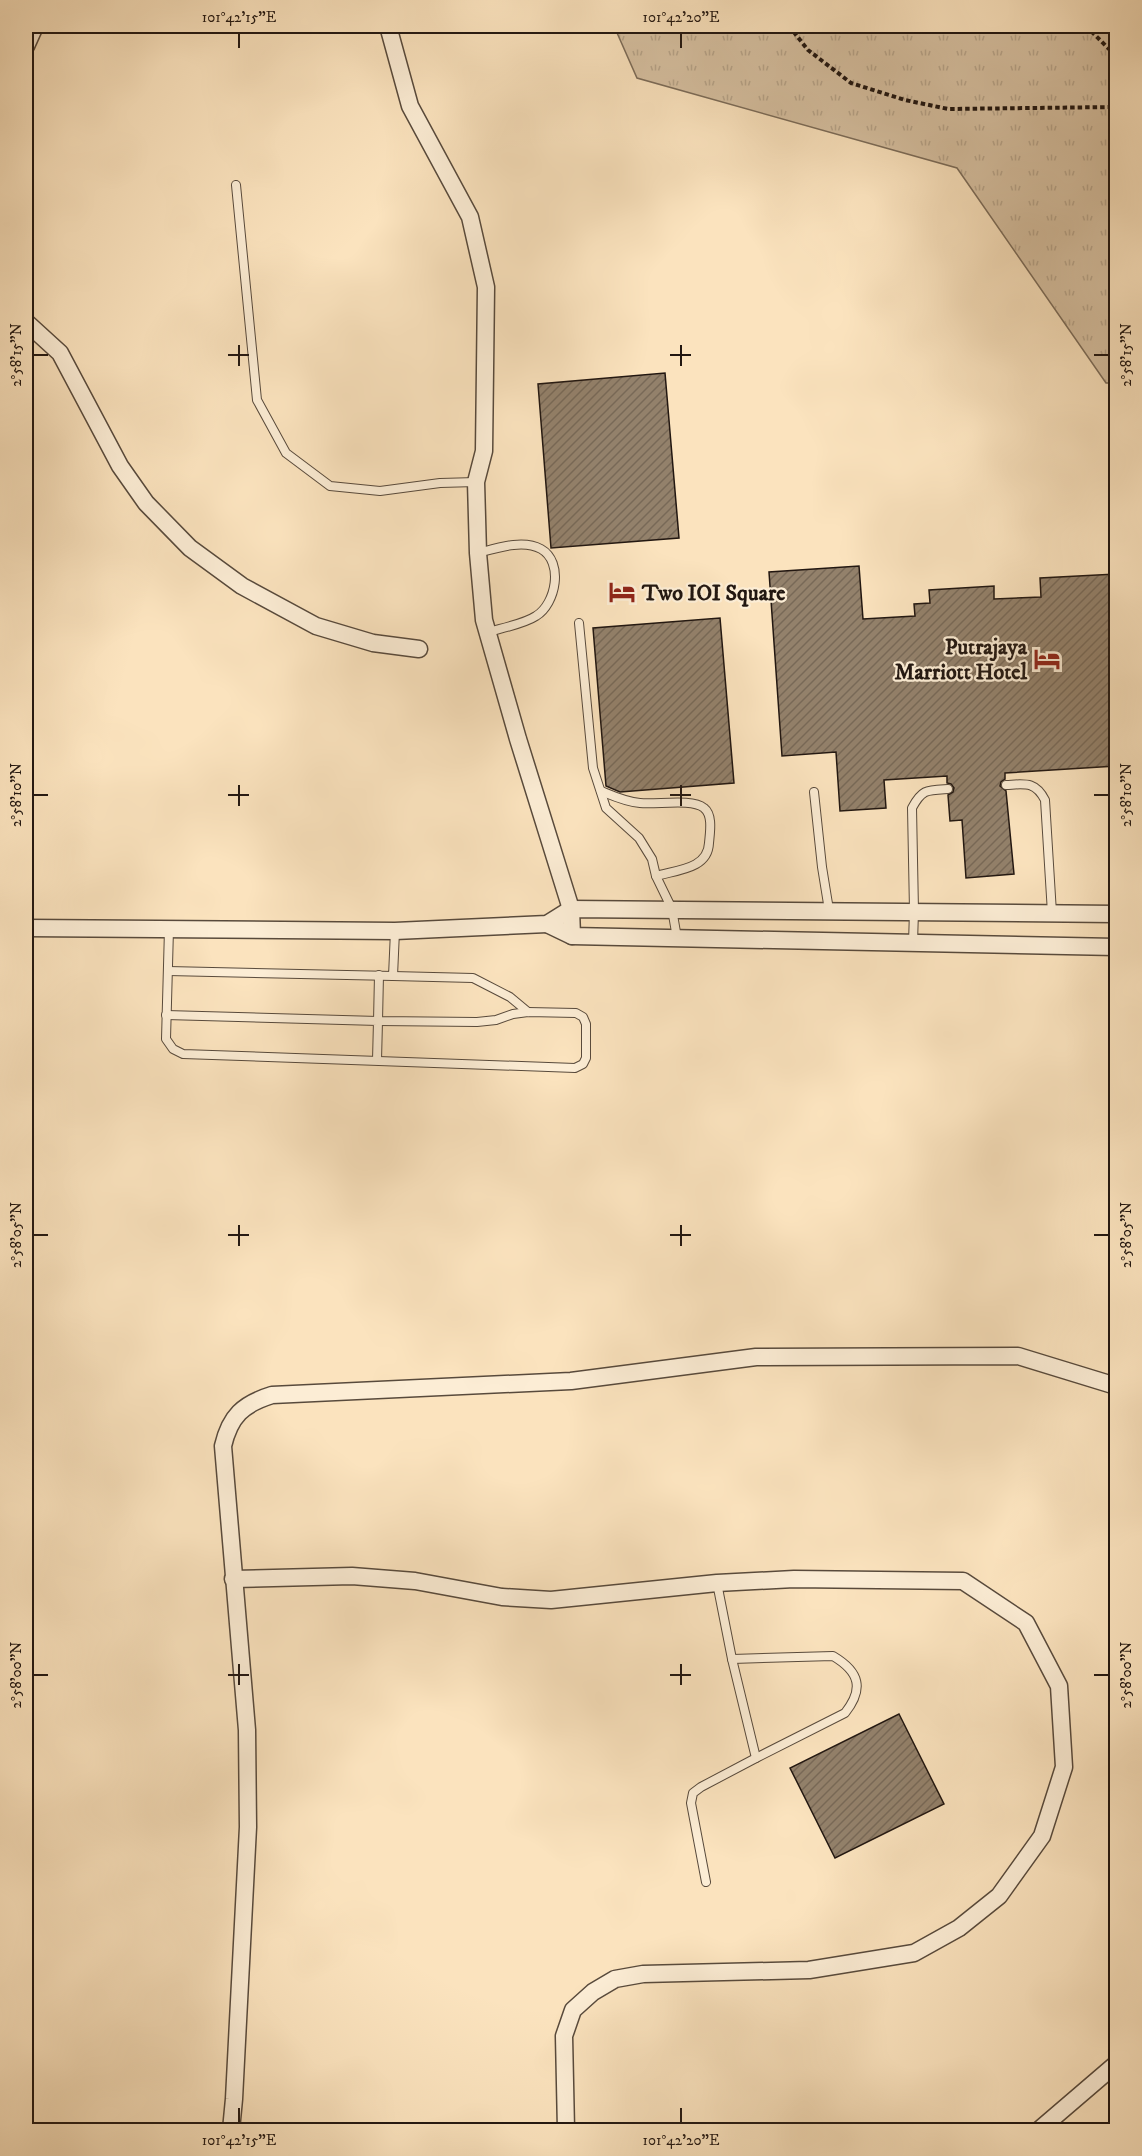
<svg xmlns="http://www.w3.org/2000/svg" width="1142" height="2156" font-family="'IM FELL DW Pica',serif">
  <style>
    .park { fill: url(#park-tufts); stroke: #7c6c59; stroke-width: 1.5 }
    .building { fill: url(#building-hatch); stroke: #221711; stroke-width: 1.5 }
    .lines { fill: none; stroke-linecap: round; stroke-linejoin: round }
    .service-casing { stroke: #584a3c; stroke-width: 10 }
    .minor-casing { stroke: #584a3c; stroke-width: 19 }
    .path { stroke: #221711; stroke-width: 4; stroke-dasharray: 4.5 3; stroke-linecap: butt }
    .service { stroke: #fcedd5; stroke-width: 8 }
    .minor { stroke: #fcedd5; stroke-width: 16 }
    .ticks { fill: none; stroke: #221711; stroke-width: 2 }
    .labels { text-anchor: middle; stroke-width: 4.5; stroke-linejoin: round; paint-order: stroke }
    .poi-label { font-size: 22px; font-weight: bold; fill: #221711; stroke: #fcedd5; text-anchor: start }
    .neatline { fill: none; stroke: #221711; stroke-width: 2 }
    .ticks-label { font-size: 15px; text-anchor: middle; fill: #221711 }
  </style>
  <defs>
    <pattern id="park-tufts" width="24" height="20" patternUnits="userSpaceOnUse" patternTransform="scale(1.5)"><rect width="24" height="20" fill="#d6c0a1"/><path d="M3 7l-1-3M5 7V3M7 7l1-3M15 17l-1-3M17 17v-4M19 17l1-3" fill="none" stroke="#b7a48a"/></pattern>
    <pattern id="building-hatch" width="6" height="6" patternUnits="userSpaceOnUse" patternTransform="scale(1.5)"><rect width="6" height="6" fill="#93816b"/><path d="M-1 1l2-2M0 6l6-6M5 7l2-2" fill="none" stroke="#786957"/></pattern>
  </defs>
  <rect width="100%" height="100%" fill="#fbe3be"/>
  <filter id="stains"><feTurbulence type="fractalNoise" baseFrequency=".00333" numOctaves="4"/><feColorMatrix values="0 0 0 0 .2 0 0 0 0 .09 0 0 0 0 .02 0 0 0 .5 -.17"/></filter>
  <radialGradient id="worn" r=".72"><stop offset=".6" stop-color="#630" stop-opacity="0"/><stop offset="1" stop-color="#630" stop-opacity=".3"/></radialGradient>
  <path class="park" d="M 614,26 L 1114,26 L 1116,28 L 1116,383 L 1106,383 L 957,168 L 637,78 Z"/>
  <g class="building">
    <path d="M 665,373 L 679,538 L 551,548 L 538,384 Z"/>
    <path d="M 859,566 L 863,619 L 915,616 L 914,604 L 930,603 L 929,590 L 994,586 L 994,599 L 1041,597 L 1040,578 L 1116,574 L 1116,766 L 1005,773 L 1005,779 L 1001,782 L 1000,786 L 1006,791 L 1014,874 L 966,878 L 962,820 L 950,821 L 948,795 L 953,792 L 954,788 L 951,784 L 947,783 L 947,776 L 884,780 L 886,808 L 840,811 L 836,752 L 782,756 L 769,572 Z"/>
    <path d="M 720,618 L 734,783 L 620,792 L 606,786 L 593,628 Z"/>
    <path d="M 899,1714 L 944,1804 L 835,1858 L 790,1768 Z"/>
  </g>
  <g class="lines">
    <g class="service-casing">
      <g id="service">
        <path d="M 236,185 L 257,400 L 286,453 L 330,486 L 380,491 L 440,483 L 476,482"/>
        <path d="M 478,553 C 497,548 523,539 541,549 C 564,562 556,604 536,616 C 524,624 502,628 488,632"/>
        <path d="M 579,623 L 593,768 L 606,808 L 639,838 L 652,859 L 656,876 L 672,909 L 677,938"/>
        <path d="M 1006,785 C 1025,784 1035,781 1045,800 L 1052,913"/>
        <path d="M 601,791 C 613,796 626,802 640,803 C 656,805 692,798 704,808 C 713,815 710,832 709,843 C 708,869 677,870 656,876"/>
        <path d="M 814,792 L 822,867 L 829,910"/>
        <path d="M 169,929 L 166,1039 L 173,1049 L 183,1054 L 575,1068 L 583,1064 L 586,1058 L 586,1024 L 583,1017 L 576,1013 L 528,1012 L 513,1014 L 496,1020 L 477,1022 L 378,1021 L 379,975"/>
        <path d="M 913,943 L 914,911 L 912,808 C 922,789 927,790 948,789"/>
        <path d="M 168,971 L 393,976 L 395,931"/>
        <path d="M 393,976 L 473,978 L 510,997 L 528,1012"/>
        <path d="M 166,1015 L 378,1021 L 377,1060"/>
        <path d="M 732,1659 L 833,1656 C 860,1672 864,1689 845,1713 L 756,1758"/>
        <path d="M 706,1882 L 691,1803 L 693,1793 L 701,1787 L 756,1758 L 732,1659 L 717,1583"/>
      </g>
    </g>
    <g class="minor-casing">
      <g id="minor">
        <path d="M 388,26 L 410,106 L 470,217 L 486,287 L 484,451 L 476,482 L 478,553 L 484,620 L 518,739 L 571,909 L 572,936"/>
        <path d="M 26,46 L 35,26"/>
        <path d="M 26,322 L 60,353 L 120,466 L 146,503 L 190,548 L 242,586 L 316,626 L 373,643 L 419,649"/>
        <path d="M 547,924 L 572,936 L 1116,947"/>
        <path d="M 26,928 L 395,931 L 547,924 L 571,909 L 1116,914"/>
        <path d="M 233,1579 L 352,1576 L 415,1581 L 502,1597 L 551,1600 L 717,1583 L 794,1579 L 963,1581 L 1026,1623 L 1059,1686 L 1064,1767 L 1042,1836 L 999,1896 L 959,1928 L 914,1953 L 809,1970 L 643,1974 L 615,1979 L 593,1992 L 573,2010 L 564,2036 L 566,2130"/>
        <path d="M 231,2130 L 234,2099 L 248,1827 L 247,1730 L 223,1446 C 230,1416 243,1404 272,1395 L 571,1381 L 756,1357 L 1018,1356 L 1116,1386"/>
        <path d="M 1039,2130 L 1116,2064"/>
      </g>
    </g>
    <g class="path">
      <path d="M 789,26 L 808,50 L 851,83 L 905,100 L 948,109 L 1116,107"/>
      <path d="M 1086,26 L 1116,56"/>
    </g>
    <use href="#service" class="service"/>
    <use href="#minor" class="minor"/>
  </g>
  <path class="ticks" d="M 239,33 L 239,48M 681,33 L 681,48M 239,345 L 239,366M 681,345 L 681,366M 33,355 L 48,355M 228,355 L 249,355M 670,355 L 691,355M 1094,355 L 1109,355M 239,785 L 239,806M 681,785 L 681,806M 33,795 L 48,795M 228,795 L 249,795M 670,795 L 691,795M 1094,795 L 1109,795M 239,1225 L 239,1246M 681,1225 L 681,1246M 33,1235 L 48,1235M 228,1235 L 249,1235M 670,1235 L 691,1235M 1094,1235 L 1109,1235M 239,1664 L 239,1685M 681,1664 L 681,1685M 33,1675 L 48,1675M 228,1675 L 249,1675M 670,1675 L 691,1675M 1094,1675 L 1109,1675M 239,2108 L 239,2123M 681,2108 L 681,2123"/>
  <defs>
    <g id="hotel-bare" transform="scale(2.07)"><path d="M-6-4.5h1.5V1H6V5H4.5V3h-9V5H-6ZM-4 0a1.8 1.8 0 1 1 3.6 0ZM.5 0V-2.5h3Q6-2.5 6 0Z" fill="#8f2418" stroke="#fcedd5" stroke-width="2.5" paint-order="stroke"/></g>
  </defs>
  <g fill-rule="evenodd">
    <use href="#hotel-bare" x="622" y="592"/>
    <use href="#hotel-bare" x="1047" y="659"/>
  </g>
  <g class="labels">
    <g class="poi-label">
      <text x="642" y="600">Two IOI Square</text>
      <text x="1027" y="654" text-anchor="end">Putrajaya<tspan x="1027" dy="25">Marriott Hotel</tspan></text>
    </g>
  </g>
  <rect width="1142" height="2156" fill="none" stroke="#fbe3be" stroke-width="66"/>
  <rect x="33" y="33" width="1076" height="2090" class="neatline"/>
  <g class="ticks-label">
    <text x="239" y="22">101°42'15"E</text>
    <text x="681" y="22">101°42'20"E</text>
    <text transform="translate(16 355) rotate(-90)" y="5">2°58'15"N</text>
    <text transform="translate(1126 355) rotate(-90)" y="5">2°58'15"N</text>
    <text transform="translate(16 795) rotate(-90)" y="5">2°58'10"N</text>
    <text transform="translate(1126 795) rotate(-90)" y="5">2°58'10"N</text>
    <text transform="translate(16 1235) rotate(-90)" y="5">2°58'05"N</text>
    <text transform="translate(1126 1235) rotate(-90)" y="5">2°58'05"N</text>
    <text transform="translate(16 1675) rotate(-90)" y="5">2°58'00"N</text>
    <text transform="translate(1126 1675) rotate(-90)" y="5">2°58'00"N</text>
    <text x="239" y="2145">101°42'15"E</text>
    <text x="681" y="2145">101°42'20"E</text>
  </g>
  <rect width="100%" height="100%" filter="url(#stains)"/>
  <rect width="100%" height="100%" fill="url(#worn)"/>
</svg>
